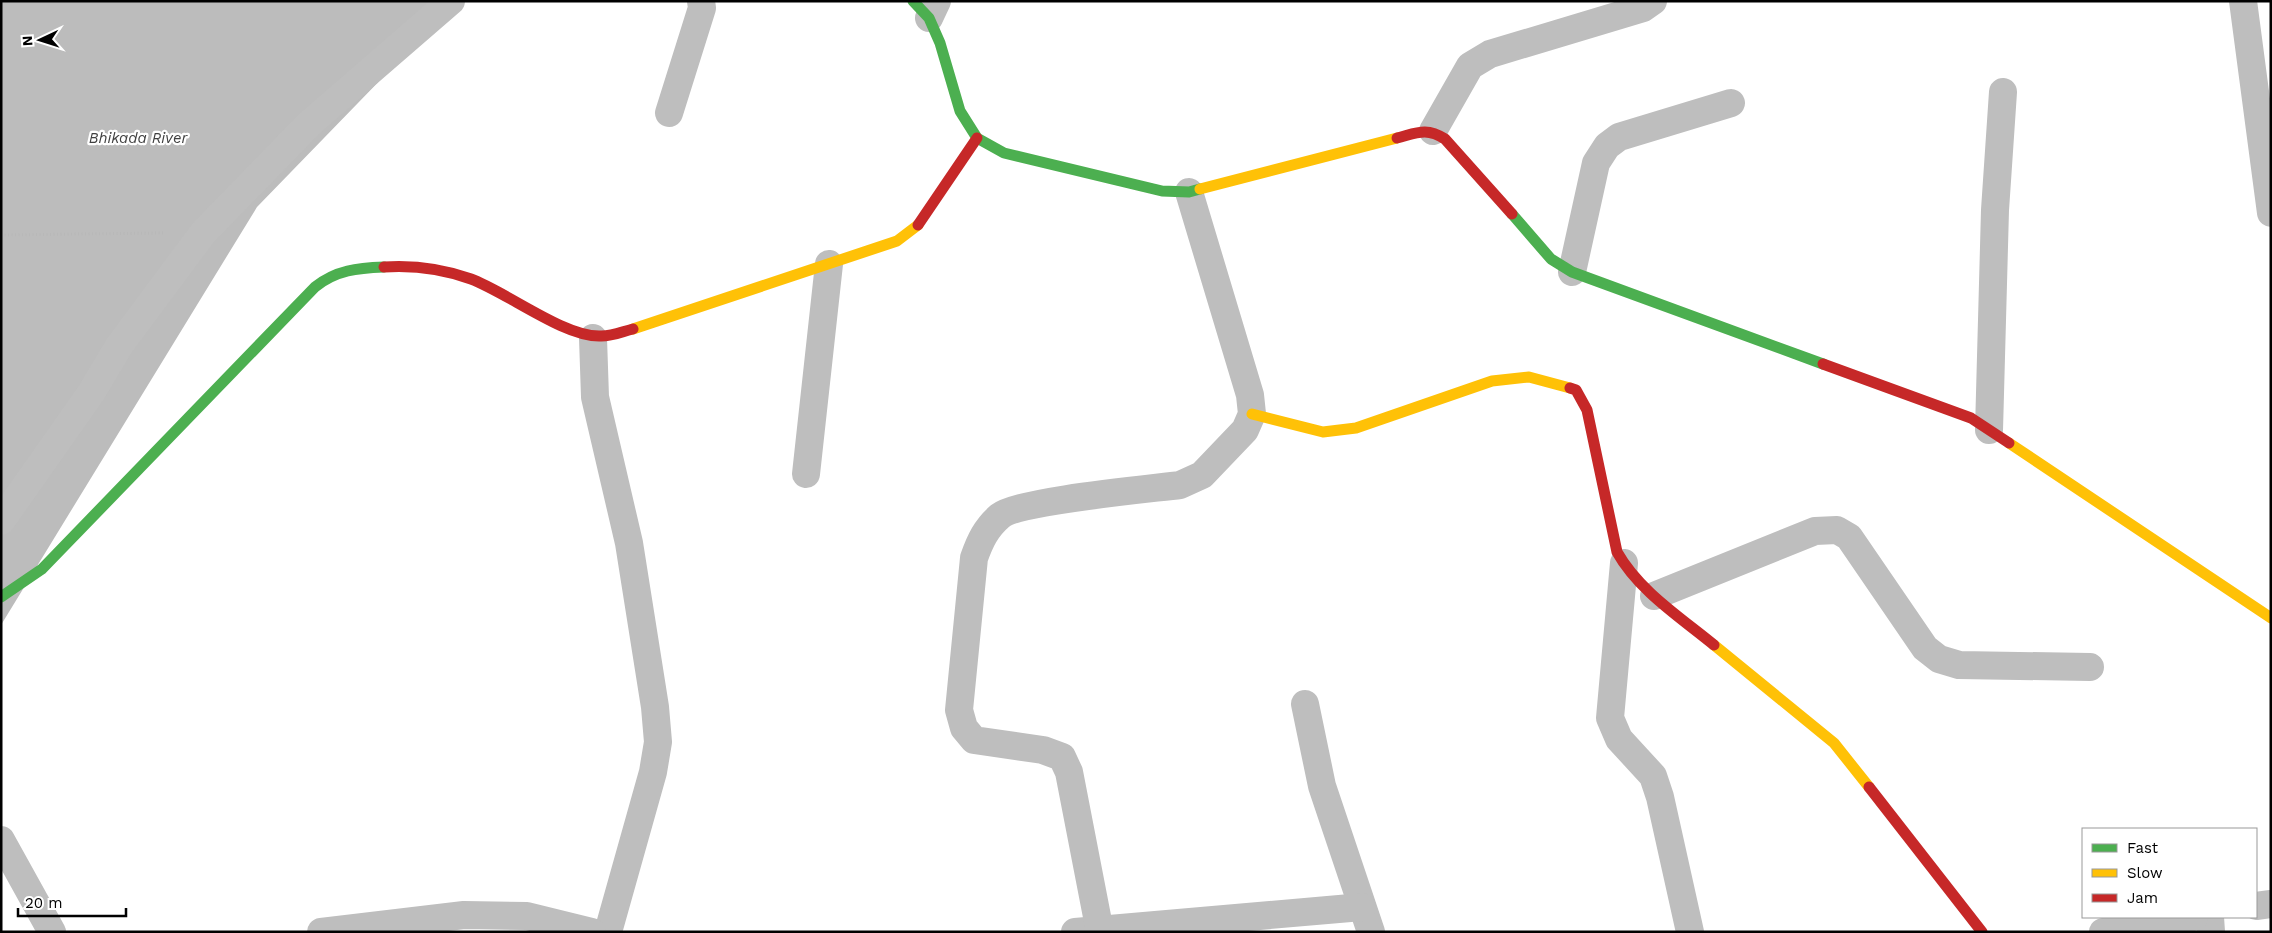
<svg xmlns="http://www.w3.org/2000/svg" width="2272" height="933" font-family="'Work Sans',sans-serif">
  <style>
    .water { fill: #bcbcbc }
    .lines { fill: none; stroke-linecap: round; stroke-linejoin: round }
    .path { stroke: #b8b8b8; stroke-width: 3; stroke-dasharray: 1 2.5; stroke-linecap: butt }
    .street { stroke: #bebebe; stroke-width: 28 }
    .fast { stroke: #4caf50; stroke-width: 11 }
    .slow { stroke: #ffc107; stroke-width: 11 }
    .jam { stroke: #c62828; stroke-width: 11 }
    .labels { text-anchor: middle; stroke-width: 4.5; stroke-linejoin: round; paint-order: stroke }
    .water-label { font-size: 15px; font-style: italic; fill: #404040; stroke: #fff }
  </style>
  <rect width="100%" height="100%" fill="#fff"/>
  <path class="water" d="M 1,1 L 457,1 L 257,207 L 1,625 Z"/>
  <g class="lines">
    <path class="path" d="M 1,235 L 163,233"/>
    <g class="street">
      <path d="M 2243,1 L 2271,213"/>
      <path d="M 929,18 L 937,1"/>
      <path d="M 669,113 L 702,8 L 701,1"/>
      <path d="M 1433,131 L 1470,66 L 1490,54 L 1643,8 L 1653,1"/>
      <path d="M 1572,272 L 1596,163 L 1607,146 L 1619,137 L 1731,103"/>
      <path d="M 593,338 L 595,397 L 629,543 L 655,707 L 658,742 L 653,772 L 608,932"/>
      <path d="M 1989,430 L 1995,210 L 2003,92"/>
      <path d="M 806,474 L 829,264"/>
      <path d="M 1,521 L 91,393 L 119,346 L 203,233 L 309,124 L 451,1"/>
      <path d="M 1624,563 L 1610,718 L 1619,739 L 1653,776 L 1660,797 L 1690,932"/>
      <path d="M 1654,596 L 1815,531 L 1837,530 L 1849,537 L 1925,648 L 1939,659 L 1959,665 L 2090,667"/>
      <path d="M 1305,704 L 1322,786 L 1371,932"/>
      <path d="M 1,840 L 52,932"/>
      <path d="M 2256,906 L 2271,904"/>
      <path d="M 2210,917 L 2211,932"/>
      <path d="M 321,932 L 464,915 L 527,916 L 592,932"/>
      <path d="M 1075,932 L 1362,907"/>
      <path d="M 1100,932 L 1069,772 L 1062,757 L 1043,750 L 974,740 L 964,728 L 959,710 L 974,558 C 980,541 986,528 1000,516 C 1018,501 1149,489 1180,485 L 1202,475 L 1245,430 L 1252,414 L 1250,395 L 1189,192"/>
      <path d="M 2103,932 L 2194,917"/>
    </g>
    <g class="fast">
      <path d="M 913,1 L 929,18 L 940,43 L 960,111 L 977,138 L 1004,153 L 1162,191 L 1189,192 L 1200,189"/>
      <path d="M 1512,214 L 1551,259 L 1572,272 L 1823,364"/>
      <path d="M 1,597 L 42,569 L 315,287 C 336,270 358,268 384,267"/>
    </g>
    <g class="slow">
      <path d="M 1200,189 L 1397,138"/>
      <path d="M 633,329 L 897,241 L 918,225"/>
      <path d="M 1252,414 L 1323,432 L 1356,428 L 1492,381 L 1529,377 L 1570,388"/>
      <path d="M 2009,443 L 2271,618"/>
      <path d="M 1714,645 L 1834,743 L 1869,787"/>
    </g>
    <g class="jam">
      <path d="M 1397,138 C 1417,133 1426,127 1445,139 L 1512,214"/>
      <path d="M 918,225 L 977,138"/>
      <path d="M 384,267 C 414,265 443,269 471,279 C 508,293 563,336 599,336 C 611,337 621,332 633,329"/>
      <path d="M 1823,364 L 1971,418 L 2009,443"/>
      <path d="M 1570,388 L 1576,390 L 1587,410 L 1617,552 C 1639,591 1680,617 1714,645"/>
      <path d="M 1869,787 L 1982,932"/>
    </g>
  </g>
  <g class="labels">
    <g class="water-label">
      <text x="138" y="143">Bhikada River</text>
    </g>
  </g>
  <rect width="2272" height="933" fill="none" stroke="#000000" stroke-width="5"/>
  <rect x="2082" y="828" width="175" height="90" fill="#ffffff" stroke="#999999"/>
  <rect x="2092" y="844" width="25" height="8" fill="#4caf50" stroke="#999999"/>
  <text x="2127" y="853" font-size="15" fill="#000000">Fast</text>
  <rect x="2092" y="869" width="25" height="8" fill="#ffc107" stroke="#999999"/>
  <text x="2127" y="878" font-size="15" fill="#000000">Slow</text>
  <rect x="2092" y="894" width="25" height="8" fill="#c62828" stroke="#999999"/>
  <text x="2127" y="903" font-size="15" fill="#000000">Jam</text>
  <g transform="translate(40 40) rotate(266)" stroke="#ffffff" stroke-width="4" paint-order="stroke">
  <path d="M0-4L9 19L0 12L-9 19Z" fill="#000000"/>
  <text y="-8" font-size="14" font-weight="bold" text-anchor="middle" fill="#000000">N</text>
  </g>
  <path d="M18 908v8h108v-8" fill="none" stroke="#000000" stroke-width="2.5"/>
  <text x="25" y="908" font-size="15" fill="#000000" stroke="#ffffff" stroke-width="4" paint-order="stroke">20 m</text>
</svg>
